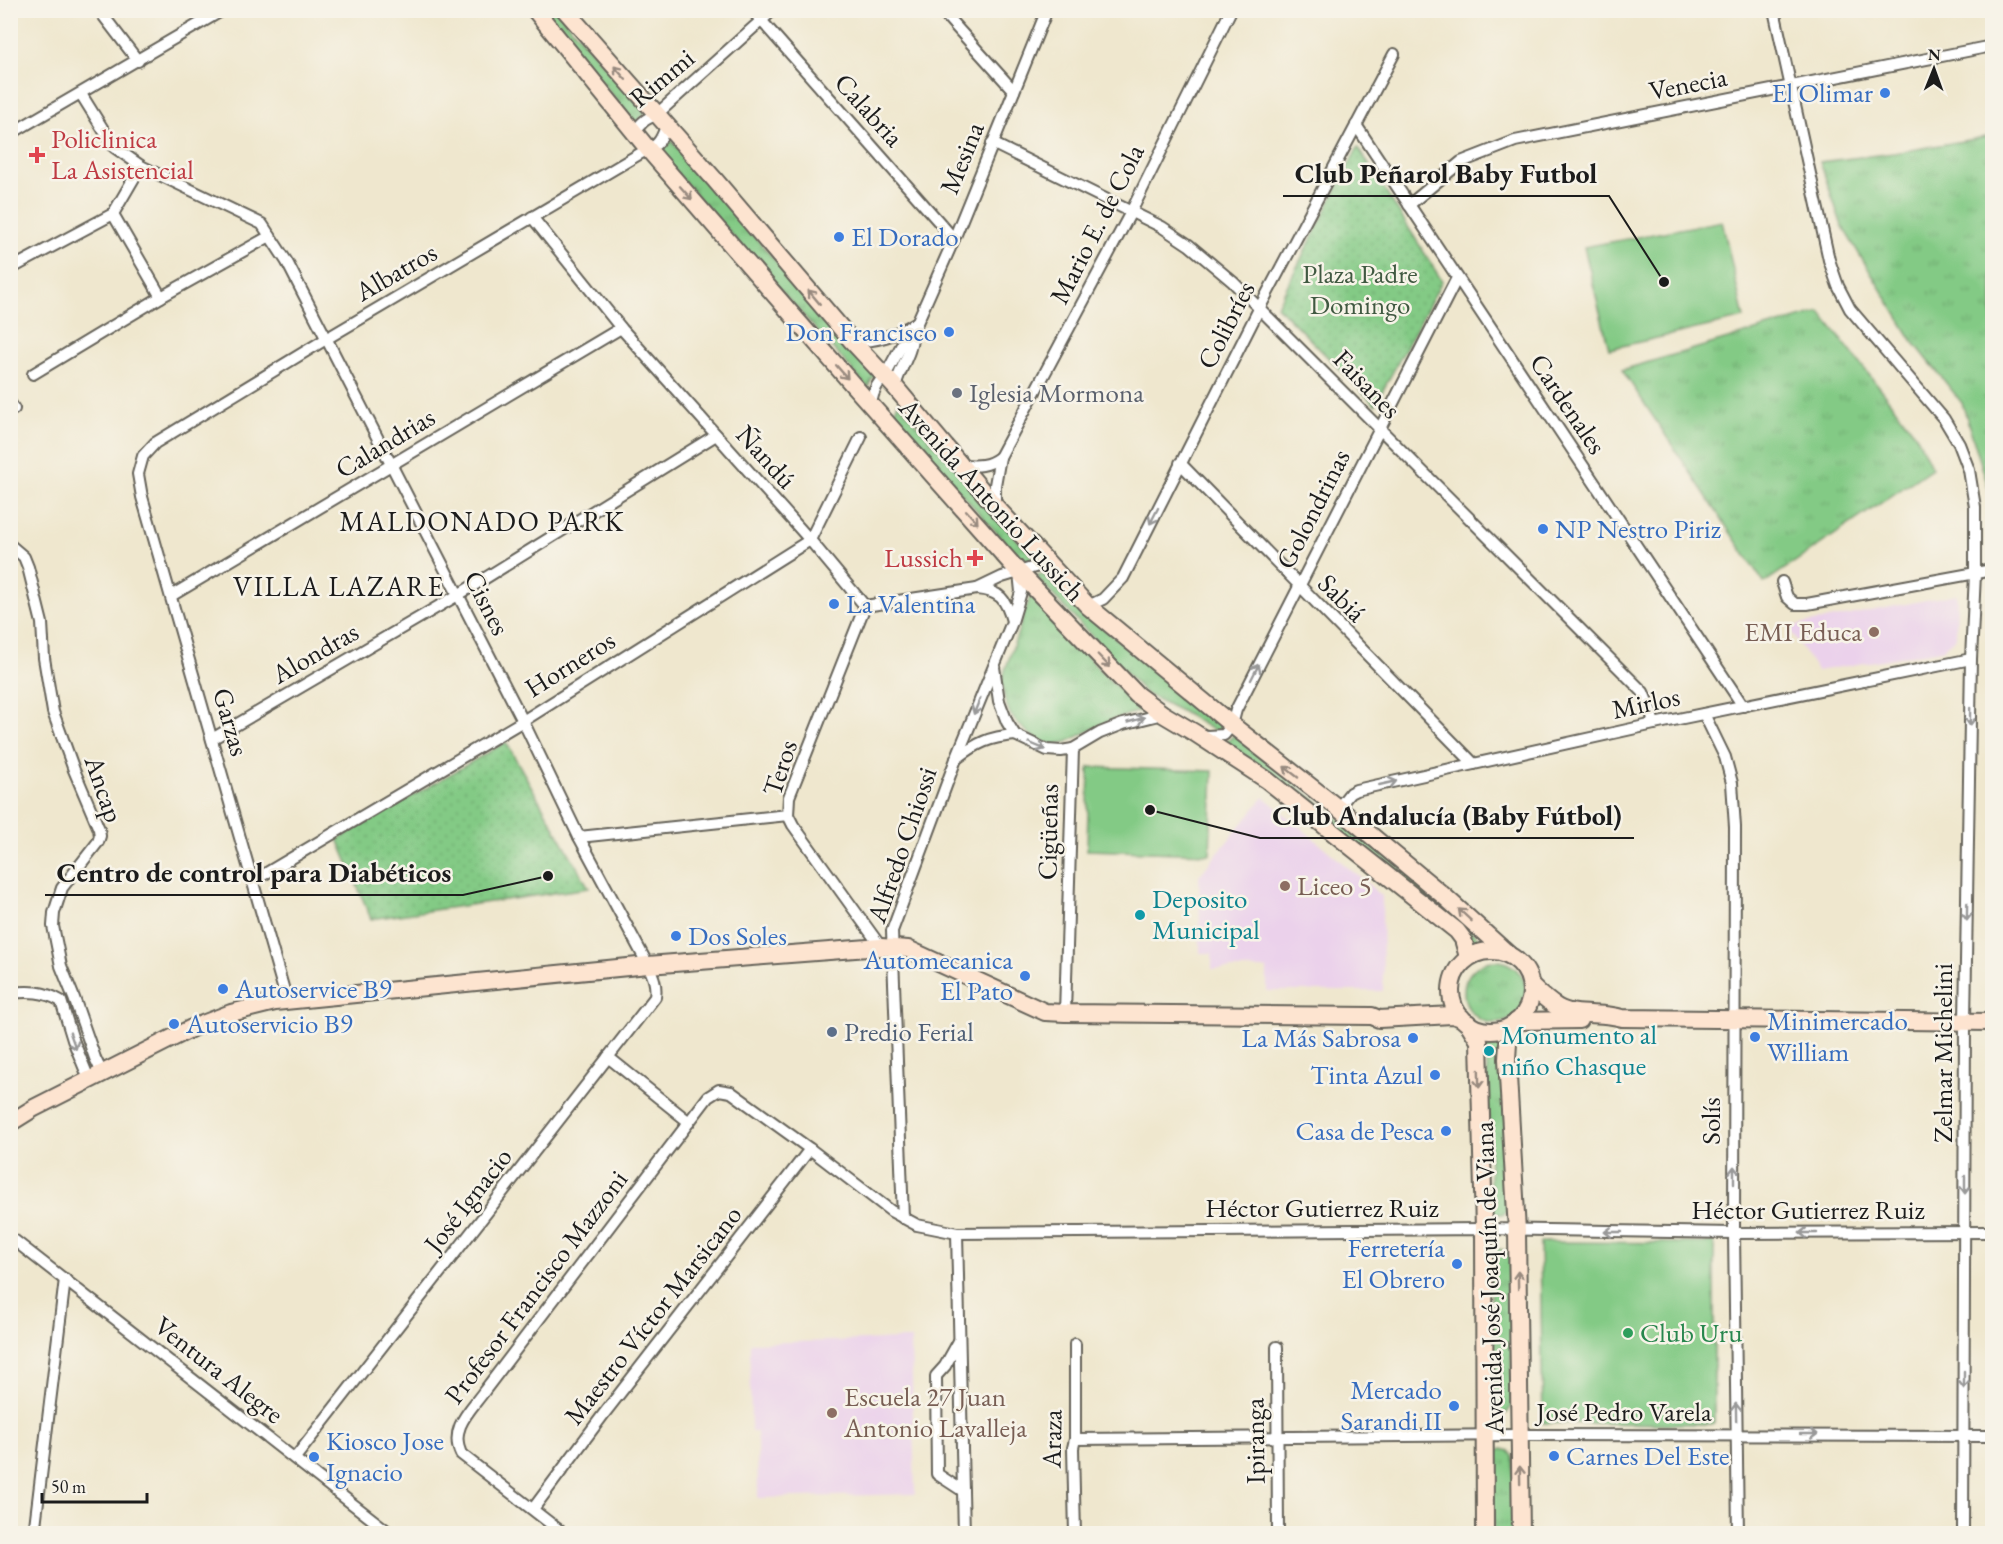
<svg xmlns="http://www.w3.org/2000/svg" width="2003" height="1544" font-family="'EB Garamond',serif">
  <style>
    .built { fill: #ebd1eb }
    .grass { fill: url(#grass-tufts); stroke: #507350; stroke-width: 1.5 }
    .park { fill: url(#park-dots); stroke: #507350; stroke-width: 1.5 }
    .pitch { fill: #83ca85; stroke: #507350; stroke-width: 1.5 }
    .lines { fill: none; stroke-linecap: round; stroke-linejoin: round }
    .street-casing { stroke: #66635a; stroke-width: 14 }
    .secondary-casing { stroke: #66635a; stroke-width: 20 }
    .street { stroke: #fff; stroke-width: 10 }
    .secondary { stroke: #fde4d0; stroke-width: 16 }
    .oneway { stroke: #988a7f }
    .oneway2 { stroke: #999 }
    .shop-dot { fill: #3f7fe0; stroke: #f7f3e8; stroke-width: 2 }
    .health-dot { fill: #e0444e; stroke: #f7f3e8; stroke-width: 2 }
    .worship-dot { fill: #6b7280; stroke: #f7f3e8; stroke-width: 2 }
    .education-dot { fill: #8d6e63; stroke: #f7f3e8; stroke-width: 2 }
    .culture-dot { fill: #0f9aa8; stroke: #f7f3e8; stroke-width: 2 }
    .service-dot { fill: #5c6f8a; stroke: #f7f3e8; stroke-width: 2 }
    .leisure-dot { fill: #2e9e5b; stroke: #f7f3e8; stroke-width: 2 }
    .labels { text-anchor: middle; stroke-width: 5; stroke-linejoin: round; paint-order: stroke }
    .street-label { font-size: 27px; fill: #1c1c1c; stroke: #f7f3e8 }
    .shop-label { font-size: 27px; fill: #366cbe; stroke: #f7f3e8; text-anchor: start }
    .health-label { font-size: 27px; fill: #be3a42; stroke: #f7f3e8; text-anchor: start }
    .park-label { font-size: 27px; fill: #405941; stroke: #f7f3e8 }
    .worship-label { font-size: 27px; fill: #5b616d; stroke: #f7f3e8; text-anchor: start }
    .education-label { font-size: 27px; fill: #785e54; stroke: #f7f3e8; text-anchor: start }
    .culture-label { font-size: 27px; fill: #0d838f; stroke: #f7f3e8; text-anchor: start }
    .service-label { font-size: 27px; fill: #4e5e75; stroke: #f7f3e8; text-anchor: start }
    .leisure-label { font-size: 27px; fill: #27864d; stroke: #f7f3e8; text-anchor: start }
    .neighbourhood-label { font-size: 28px; letter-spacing: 1.5px; fill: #1c1c1c; stroke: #f7f3e8 }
    .leader { fill: none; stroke: #1c1c1c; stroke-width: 2 }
    .callout-dot { fill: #1c1c1c; stroke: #f7f3e8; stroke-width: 2 }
    .callout-label { font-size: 28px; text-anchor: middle; font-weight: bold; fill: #1c1c1c; stroke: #f7f3e8; stroke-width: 5; stroke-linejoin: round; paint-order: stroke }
  </style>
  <defs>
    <pattern id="grass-tufts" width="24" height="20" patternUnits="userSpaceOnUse" patternTransform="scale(1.5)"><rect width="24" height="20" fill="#83ca85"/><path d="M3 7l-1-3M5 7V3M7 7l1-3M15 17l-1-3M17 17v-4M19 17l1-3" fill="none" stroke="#71ad72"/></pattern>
    <pattern id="park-dots" width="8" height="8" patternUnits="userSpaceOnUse" patternTransform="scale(1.5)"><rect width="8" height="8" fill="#83ca85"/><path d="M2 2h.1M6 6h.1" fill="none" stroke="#71ad72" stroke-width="1.8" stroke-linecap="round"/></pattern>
  </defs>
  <rect width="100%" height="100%" fill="#f7f3e8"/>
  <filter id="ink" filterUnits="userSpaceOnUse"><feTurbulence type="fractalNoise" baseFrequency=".0167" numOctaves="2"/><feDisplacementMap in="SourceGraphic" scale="12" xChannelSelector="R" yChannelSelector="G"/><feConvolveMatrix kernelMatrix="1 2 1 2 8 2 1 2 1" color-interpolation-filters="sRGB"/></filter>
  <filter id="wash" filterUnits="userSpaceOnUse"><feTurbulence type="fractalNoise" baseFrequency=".008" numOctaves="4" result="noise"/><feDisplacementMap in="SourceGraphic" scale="24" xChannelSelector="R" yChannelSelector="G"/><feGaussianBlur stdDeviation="1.35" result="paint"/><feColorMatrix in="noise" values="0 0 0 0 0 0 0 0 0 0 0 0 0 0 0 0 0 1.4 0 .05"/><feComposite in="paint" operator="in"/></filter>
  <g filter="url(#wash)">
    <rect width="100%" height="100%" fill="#efe7ce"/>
    <g class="built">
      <path d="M 1957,594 L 1956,637 L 1941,650 L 1817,671 L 1788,627 Z"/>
      <path d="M 1264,797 L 1382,896 L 1383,991 L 1267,991 L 1267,969 L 1212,969 L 1212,953 L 1200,953 L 1199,876 Z"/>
      <path d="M 911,1339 L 915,1494 L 758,1498 L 757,1432 L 751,1432 L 750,1343 Z"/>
    </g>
    <g class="grass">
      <path d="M 543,11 L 557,11 L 646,113 L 635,123 Z"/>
      <path d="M 1992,136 L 1992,499 L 1962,403 L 1912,340 L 1842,226 L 1820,162 L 1894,153 Z"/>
      <path d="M 669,138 L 876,377 L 872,379 L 868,388 L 658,152 L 666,145 Z"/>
      <path d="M 1820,312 L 1916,435 L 1932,468 L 1764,583 L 1622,370 Z"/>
      <path d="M 898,403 L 1038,563 L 1024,563 L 889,413 L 896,408 Z"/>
      <path d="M 1042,574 L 1069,600 L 1223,726 L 1221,730 L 1216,732 L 1179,710 L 1146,694 L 1037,578 L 1038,575 Z"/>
      <path d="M 1032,596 C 1068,635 1102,676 1142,710 L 1109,721 L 1067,742 L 1055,744 L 1044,743 L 1033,737 L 1016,722 L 1010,714 L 1005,701 L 1002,679 L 1030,597 Z"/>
      <path d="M 1234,735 L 1441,900 L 1485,945 L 1475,948 L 1471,939 L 1218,741 L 1229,740 Z"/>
      <circle cx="1495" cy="992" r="31"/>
      <path d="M 1486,1039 L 1503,1040 L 1509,1206 L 1504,1214 L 1495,1214 L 1491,1211 Z"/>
      <path d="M 1498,1249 L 1507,1251 L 1510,1258 L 1512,1406 L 1507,1413 L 1498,1413 L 1492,1406 L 1491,1253 Z"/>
      <path d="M 1502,1449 L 1510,1451 L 1513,1455 L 1515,1533 L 1494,1533 L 1492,1459 L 1497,1451 Z"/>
    </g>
    <g class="park">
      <path d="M 1358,147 L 1442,281 L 1375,405 L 1277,306 Z"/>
      <path d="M 506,742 L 589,888 L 371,919 L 338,839 Z"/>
    </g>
    <g class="pitch">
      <path d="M 1722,221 L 1744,318 L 1609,349 L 1584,247 Z"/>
      <path d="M 1089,767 L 1213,771 L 1210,854 L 1087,850 Z"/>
      <path d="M 1540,1242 L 1714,1243 L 1714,1424 L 1543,1423 Z"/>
    </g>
  </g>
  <g filter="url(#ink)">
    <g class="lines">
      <g class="street-casing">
        <g id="street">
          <path d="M 99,10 L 138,61"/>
          <path d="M 752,10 L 954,239"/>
          <path d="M 941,10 L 1014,91"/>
          <path d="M 1774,10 L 1829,260 L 1838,286 L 1850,309 L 1944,419 L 1959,444 L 1969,470 L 1975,507 L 1975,574 L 1971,659 L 1965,1021 L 1963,1534"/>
          <path d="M 81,94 L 114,147 L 141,166 L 262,224 L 287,262 L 523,721 L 579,837 L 648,965 C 653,976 657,984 655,997 L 295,1458"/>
          <path d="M 1356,125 L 1743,706"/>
          <path d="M 635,133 C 640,123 645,119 656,115 L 773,10"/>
          <path d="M 10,134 L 223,10"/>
          <path d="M 992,143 L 1162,227 L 1189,245 L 1233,282 L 1643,692 L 1650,709 L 1654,724"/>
          <path d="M 1409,205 L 1461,162 L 1515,141 L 1992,46"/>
          <path d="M 113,214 L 161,297"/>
          <path d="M 532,217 L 621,328 L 810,540 L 865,606 L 977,589 L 1002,577 L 1048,563"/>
          <path d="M 10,269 L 113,214 L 141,166"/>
          <path d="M 852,341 C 877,342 896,335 917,322"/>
          <path d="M 33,374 L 161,297 L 270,236"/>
          <path d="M 895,387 C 899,369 913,352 912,334 L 954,239 L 1047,10"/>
          <path d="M 10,403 L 14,409"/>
          <path d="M 871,403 C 873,393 876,383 885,376 L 905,339 L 912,334"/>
          <path d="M 1180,463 L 1474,764"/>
          <path d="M 961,465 C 977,466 987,467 1000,457"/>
          <path d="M 995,505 L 995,485 L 1000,457 L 1131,212 L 1231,10"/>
          <path d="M 10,545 L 24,557 L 28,567 L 42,623 L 44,658 L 53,712 L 74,770 L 99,829 L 100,836 L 98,842 L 62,888 L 54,913 L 53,926 L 61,966 L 74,998 L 95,1058 L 102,1073"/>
          <path d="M 1782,582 L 1787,597 L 1795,604 L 1807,604 L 1992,570"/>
          <path d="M 977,589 C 1000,591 1006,599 1012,621"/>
          <path d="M 171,596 L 621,328"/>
          <path d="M 865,606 L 789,797 L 788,815 L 793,825 L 881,947"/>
          <path d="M 1088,606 L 1103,599 L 1123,578 L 1260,307 L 1394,54"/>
          <path d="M 994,667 L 999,701 L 1007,722 L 1015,735 L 1047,750 L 1061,751 L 1073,749 L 1100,733 L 1123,724 L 1163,714"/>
          <path d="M 1704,714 L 1725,757 L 1732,783 L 1735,827 L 1734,1233 L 1738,1534"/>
          <path d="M 1201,735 L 1207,736 L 1224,735 L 1232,725 L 1236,710 L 1457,278"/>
          <path d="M 212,739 L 458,595 L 716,435"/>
          <path d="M 956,759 C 977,743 989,737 1015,735"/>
          <path d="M 1338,808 L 1350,793 L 1356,790 L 1654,724 L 1971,659"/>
          <path d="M 579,837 L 788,815"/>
          <path d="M 253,881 L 523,721 L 810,540 L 861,437"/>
          <path d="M 10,993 C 29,991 44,991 61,1001 L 73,1040 L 89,1079"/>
          <path d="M 287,1001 L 142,497 L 138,474 L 143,456 L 155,443 L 326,339 L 636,156 C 654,145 659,148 666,126"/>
          <path d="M 1065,1013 L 1073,749"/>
          <path d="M 608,1057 L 689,1122"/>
          <path d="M 903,1218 L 892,931 L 956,759 L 1012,622 L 1021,592 L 1019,572"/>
          <path d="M 957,1233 L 964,1534"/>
          <path d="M 10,1237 L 391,1534"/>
          <path d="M 959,1341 L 945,1366 L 936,1376 L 937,1474 L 963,1491"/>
          <path d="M 1075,1344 L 1075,1439 L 1073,1448 L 1075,1534"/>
          <path d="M 1277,1347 L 1278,1534"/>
          <path d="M 1075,1439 L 1519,1435 L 1992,1436"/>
          <path d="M 533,1509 L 603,1415 L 810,1149"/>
          <path d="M 34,1534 L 65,1279"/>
          <path d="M 564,1534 L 461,1454 C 449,1428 470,1411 485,1390 L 708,1097 L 719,1090 L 731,1092 L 810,1149 L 891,1211 L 917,1225 L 957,1233 L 1484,1229 L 1734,1233 L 1992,1232"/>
        </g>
      </g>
      <g class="secondary-casing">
        <g id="secondary">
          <path d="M 535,10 L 648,149 L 854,386 L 1019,572 L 1137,695 L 1163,714 L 1195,733 L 1267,780 L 1457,931 L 1463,939 L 1468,957"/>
          <path d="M 565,10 L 715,180 L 852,341 L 895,387 L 995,506 L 1088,606 L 1232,725 L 1338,808 L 1444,896 L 1508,954"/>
          <circle cx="1491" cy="991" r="40"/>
          <path d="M 1531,985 C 1539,993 1547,1001 1557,1007 C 1576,1018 1601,1011 1622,1018 L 1992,1022"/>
          <path d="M 1517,1021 L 1579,1020"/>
          <path d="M 1516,1022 L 1508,1043 L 1507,1059 L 1517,1231 L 1521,1534"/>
          <path d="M 1468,1023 L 1479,1041 L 1484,1229 L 1485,1534"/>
          <path d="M 10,1123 L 34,1108 L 192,1028 L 231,1013 L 275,1002 L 648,965 L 881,947 L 908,949 L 1045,1012 L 1065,1013 L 1372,1016 L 1379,1019 L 1452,1015 L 1462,1018"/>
        </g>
      </g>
      <use href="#street" class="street"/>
      <use href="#secondary" class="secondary"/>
    </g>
    <defs><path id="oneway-shaft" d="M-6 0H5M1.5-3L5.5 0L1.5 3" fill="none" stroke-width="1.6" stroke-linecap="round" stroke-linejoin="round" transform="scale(1.5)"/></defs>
    <g class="oneway">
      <use href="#oneway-shaft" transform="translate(620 73) rotate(-131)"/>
      <use href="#oneway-shaft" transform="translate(686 193) rotate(48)"/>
      <use href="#oneway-shaft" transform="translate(814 297) rotate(-130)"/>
      <use href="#oneway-shaft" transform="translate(842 372) rotate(49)"/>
      <use href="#oneway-shaft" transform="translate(972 517) rotate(49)"/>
      <use href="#oneway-shaft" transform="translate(1104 661) rotate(46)"/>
      <use href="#oneway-shaft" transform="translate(1291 772) rotate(-142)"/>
      <use href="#oneway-shaft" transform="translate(1465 915) rotate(-137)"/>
      <use href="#oneway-shaft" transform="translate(1479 1079) rotate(89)"/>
      <use href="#oneway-shaft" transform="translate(1518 1280) rotate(-91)"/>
      <use href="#oneway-shaft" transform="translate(1520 1475) rotate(-91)"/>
    </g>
    <g class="oneway2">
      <use href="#oneway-shaft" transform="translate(1154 516) rotate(117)"/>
      <use href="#oneway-shaft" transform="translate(1255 672) rotate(-63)"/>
      <use href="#oneway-shaft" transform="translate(977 706) rotate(112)"/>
      <use href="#oneway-shaft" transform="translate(1970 717) rotate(91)"/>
      <use href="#oneway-shaft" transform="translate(1136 720) rotate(-16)"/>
      <use href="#oneway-shaft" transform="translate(1037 746) rotate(23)"/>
      <use href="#oneway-shaft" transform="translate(1388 783) rotate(-13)"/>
      <use href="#oneway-shaft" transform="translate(1967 912) rotate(91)"/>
      <use href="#oneway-shaft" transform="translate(73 1041) rotate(70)"/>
      <use href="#oneway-shaft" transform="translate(1734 1175) rotate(-90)"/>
      <use href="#oneway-shaft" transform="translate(1965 1185) rotate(90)"/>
      <use href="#oneway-shaft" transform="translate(1613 1232) rotate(-180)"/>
      <use href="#oneway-shaft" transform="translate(1808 1233) rotate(180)"/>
      <use href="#oneway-shaft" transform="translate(1964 1380) rotate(90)"/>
      <use href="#oneway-shaft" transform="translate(1736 1412) rotate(-91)"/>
      <use href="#oneway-shaft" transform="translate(1809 1434)"/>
    </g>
  </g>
  <g class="shop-dot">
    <circle cx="1885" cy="93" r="6"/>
    <circle cx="839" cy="237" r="6"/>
    <circle cx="949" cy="332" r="6"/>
    <circle cx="1543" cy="529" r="6"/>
    <circle cx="834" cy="604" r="6"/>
    <circle cx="676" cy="936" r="6"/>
    <circle cx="1025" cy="976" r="6"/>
    <circle cx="223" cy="989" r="6"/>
    <circle cx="174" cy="1024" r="6"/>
    <circle cx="1755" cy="1037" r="6"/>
    <circle cx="1413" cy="1038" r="6"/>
    <circle cx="1435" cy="1075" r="6"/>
    <circle cx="1446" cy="1131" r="6"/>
    <circle cx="1457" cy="1264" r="6"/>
    <circle cx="1454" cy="1406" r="6"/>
    <circle cx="1554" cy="1456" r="6"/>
    <circle cx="314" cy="1457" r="6"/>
  </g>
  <g class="health-dot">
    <path d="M34 146h6v6h6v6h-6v6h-6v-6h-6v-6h6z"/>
    <path d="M972 549h6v6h6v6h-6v6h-6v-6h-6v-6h6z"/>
  </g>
  <circle class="worship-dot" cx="957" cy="393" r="6"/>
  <g class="education-dot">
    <circle cx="1874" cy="632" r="6"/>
    <circle cx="1285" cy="886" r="6"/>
    <circle cx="832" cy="1413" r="6"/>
  </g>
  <g class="culture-dot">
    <circle cx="1140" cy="915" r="6"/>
    <circle cx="1489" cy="1051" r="6"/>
  </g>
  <circle class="service-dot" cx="832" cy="1032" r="6"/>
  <circle class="leisure-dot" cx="1628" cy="1333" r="6"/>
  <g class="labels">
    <g class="street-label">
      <text transform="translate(662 78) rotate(-40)" y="9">Rimmi</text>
      <text transform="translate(1688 84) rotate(-11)" y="9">Venecia</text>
      <text transform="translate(869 110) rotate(48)" y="9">Calabria</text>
      <text transform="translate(962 158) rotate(-68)" y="9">Mesina</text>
      <text transform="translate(1097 224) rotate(-63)" y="9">Mario E. de Cola</text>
      <text transform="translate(396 272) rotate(-30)" y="9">Albatros</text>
      <text transform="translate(1226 325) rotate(-63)" y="9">Colibríes</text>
      <text transform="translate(1367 384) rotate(46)" y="9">Faisanes</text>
      <text transform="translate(1568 404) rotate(56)" y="9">Cardenales</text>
      <text transform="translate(385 443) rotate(-31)" y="9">Calandrias</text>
      <text transform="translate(766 457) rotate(48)" y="9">Ñandú</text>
      <text transform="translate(992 500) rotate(48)" y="9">Avenida Antonio Lussich</text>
      <text transform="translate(1313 509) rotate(-63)" y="9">Golondrinas</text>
      <text transform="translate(1342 598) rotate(45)" y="9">Sabiá</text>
      <text transform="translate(487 603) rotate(63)" y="9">Cisnes</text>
      <text transform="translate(315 653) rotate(-30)" y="9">Alondras</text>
      <text transform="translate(570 664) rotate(-32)" y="9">Horneros</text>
      <text transform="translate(1646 703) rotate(-12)" y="9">Mirlos</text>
      <text transform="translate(231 722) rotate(74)" y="9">Garzas</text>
      <text transform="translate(780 768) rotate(-72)" y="9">Teros</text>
      <text transform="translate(104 789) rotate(71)" y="9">Ancap</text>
      <text transform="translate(1048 832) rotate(-89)" y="9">Cigüeñas</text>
      <text transform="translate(902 845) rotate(-71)" y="9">Alfredo Chiossi</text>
      <text transform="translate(1943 1053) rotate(-90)" y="9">Zelmar Michelini</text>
      <text transform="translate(1711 1121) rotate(-90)" y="9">Solís</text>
      <text transform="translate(468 1200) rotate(-52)" y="9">José Ignacio</text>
      <text x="1322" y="1217">Héctor Gutierrez Ruiz</text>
      <text x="1808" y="1219">Héctor Gutierrez Ruiz</text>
      <text transform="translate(1489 1278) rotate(-92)" y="9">Avenida José Joaquín de Viana</text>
      <text transform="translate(536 1287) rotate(-53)" y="9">Profesor Francisco Mazzoni</text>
      <text transform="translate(653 1315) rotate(-52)" y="9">Maestro Víctor Marsicano</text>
      <text transform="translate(219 1370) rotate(38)" y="9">Ventura Alegre</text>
      <text x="1624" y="1421">José Pedro Varela</text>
      <text transform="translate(1052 1439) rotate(-89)" y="9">Araza</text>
      <text transform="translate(1255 1441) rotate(-91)" y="9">Ipiranga</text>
    </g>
    <g class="shop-label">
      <text x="1873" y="102" text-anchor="end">El Olimar</text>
      <text x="851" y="246">El Dorado</text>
      <text x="937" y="341" text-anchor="end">Don Francisco</text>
      <text x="1555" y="538">NP Nestro Piriz</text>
      <text x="846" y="613">La Valentina</text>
      <text x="688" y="945">Dos Soles</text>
      <text x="1013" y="969" text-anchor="end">Automecanica<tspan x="1013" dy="31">El Pato</tspan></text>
      <text x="235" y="998">Autoservice B9</text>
      <text x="1767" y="1030">Minimercado<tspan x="1767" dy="31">William</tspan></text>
      <text x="186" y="1033">Autoservicio B9</text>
      <text x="1401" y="1047" text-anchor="end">La Más Sabrosa</text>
      <text x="1423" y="1084" text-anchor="end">Tinta Azul</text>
      <text x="1434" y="1140" text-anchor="end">Casa de Pesca</text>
      <text x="1445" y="1257" text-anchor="end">Ferretería<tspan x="1445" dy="31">El Obrero</tspan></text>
      <text x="1442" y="1399" text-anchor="end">Mercado<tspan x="1442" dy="31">Sarandi II</tspan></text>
      <text x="326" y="1450">Kiosco Jose<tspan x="326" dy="31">Ignacio</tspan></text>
      <text x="1566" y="1465">Carnes Del Este</text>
    </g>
    <g class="health-label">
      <text x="51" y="148">Policlinica<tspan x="51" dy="31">La Asistencial</tspan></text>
      <text x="963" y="567" text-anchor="end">Lussich</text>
    </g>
    <g class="park-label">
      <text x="1360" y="283">Plaza Padre<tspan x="1360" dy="31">Domingo</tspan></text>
    </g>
    <g class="worship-label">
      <text x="969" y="402">Iglesia Mormona</text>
    </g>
    <g class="education-label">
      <text x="1862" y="641" text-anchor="end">EMI Educa</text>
      <text x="1297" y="895">Liceo 5</text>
      <text x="844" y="1406">Escuela 27 Juan<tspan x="844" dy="31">Antonio Lavalleja</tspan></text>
    </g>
    <g class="culture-label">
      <text x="1152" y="908">Deposito<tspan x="1152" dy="31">Municipal</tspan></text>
      <text x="1501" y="1044">Monumento al<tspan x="1501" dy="31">niño Chasque</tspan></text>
    </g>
    <g class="service-label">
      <text x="844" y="1041">Predio Ferial</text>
    </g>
    <g class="leisure-label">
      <text x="1640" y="1342">Club Uru</text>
    </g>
    <g class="neighbourhood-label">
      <text x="482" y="531">MALDONADO PARK</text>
      <text x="339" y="596">VILLA LAZARE</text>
    </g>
  </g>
  <path class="leader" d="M1664 282L1609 196H1283M1150 810L1260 838H1634M548 876L463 895H45"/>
  <g class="callout-dot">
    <circle cx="1664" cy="282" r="6"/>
    <circle cx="1150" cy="810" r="6"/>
    <circle cx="548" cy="876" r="6"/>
  </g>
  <g class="callout-label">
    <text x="1446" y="183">Club Peñarol Baby Futbol</text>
    <text x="1447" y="825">Club Andalucía (Baby Fútbol)</text>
    <text x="254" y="882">Centro de control para Diabéticos</text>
  </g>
  <rect width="2003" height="1544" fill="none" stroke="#f7f3e8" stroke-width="36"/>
  <g transform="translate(1934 69) rotate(1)" stroke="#f7f3e8" stroke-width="4.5" paint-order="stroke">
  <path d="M0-4.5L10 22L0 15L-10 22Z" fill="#1c1c1c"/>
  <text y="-9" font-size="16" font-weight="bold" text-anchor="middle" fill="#1c1c1c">N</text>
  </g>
  <path d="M42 1493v9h105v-9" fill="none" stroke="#1c1c1c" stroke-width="3"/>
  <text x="51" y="1493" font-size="18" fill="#1c1c1c" stroke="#f7f3e8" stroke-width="4.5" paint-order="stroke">50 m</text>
</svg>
